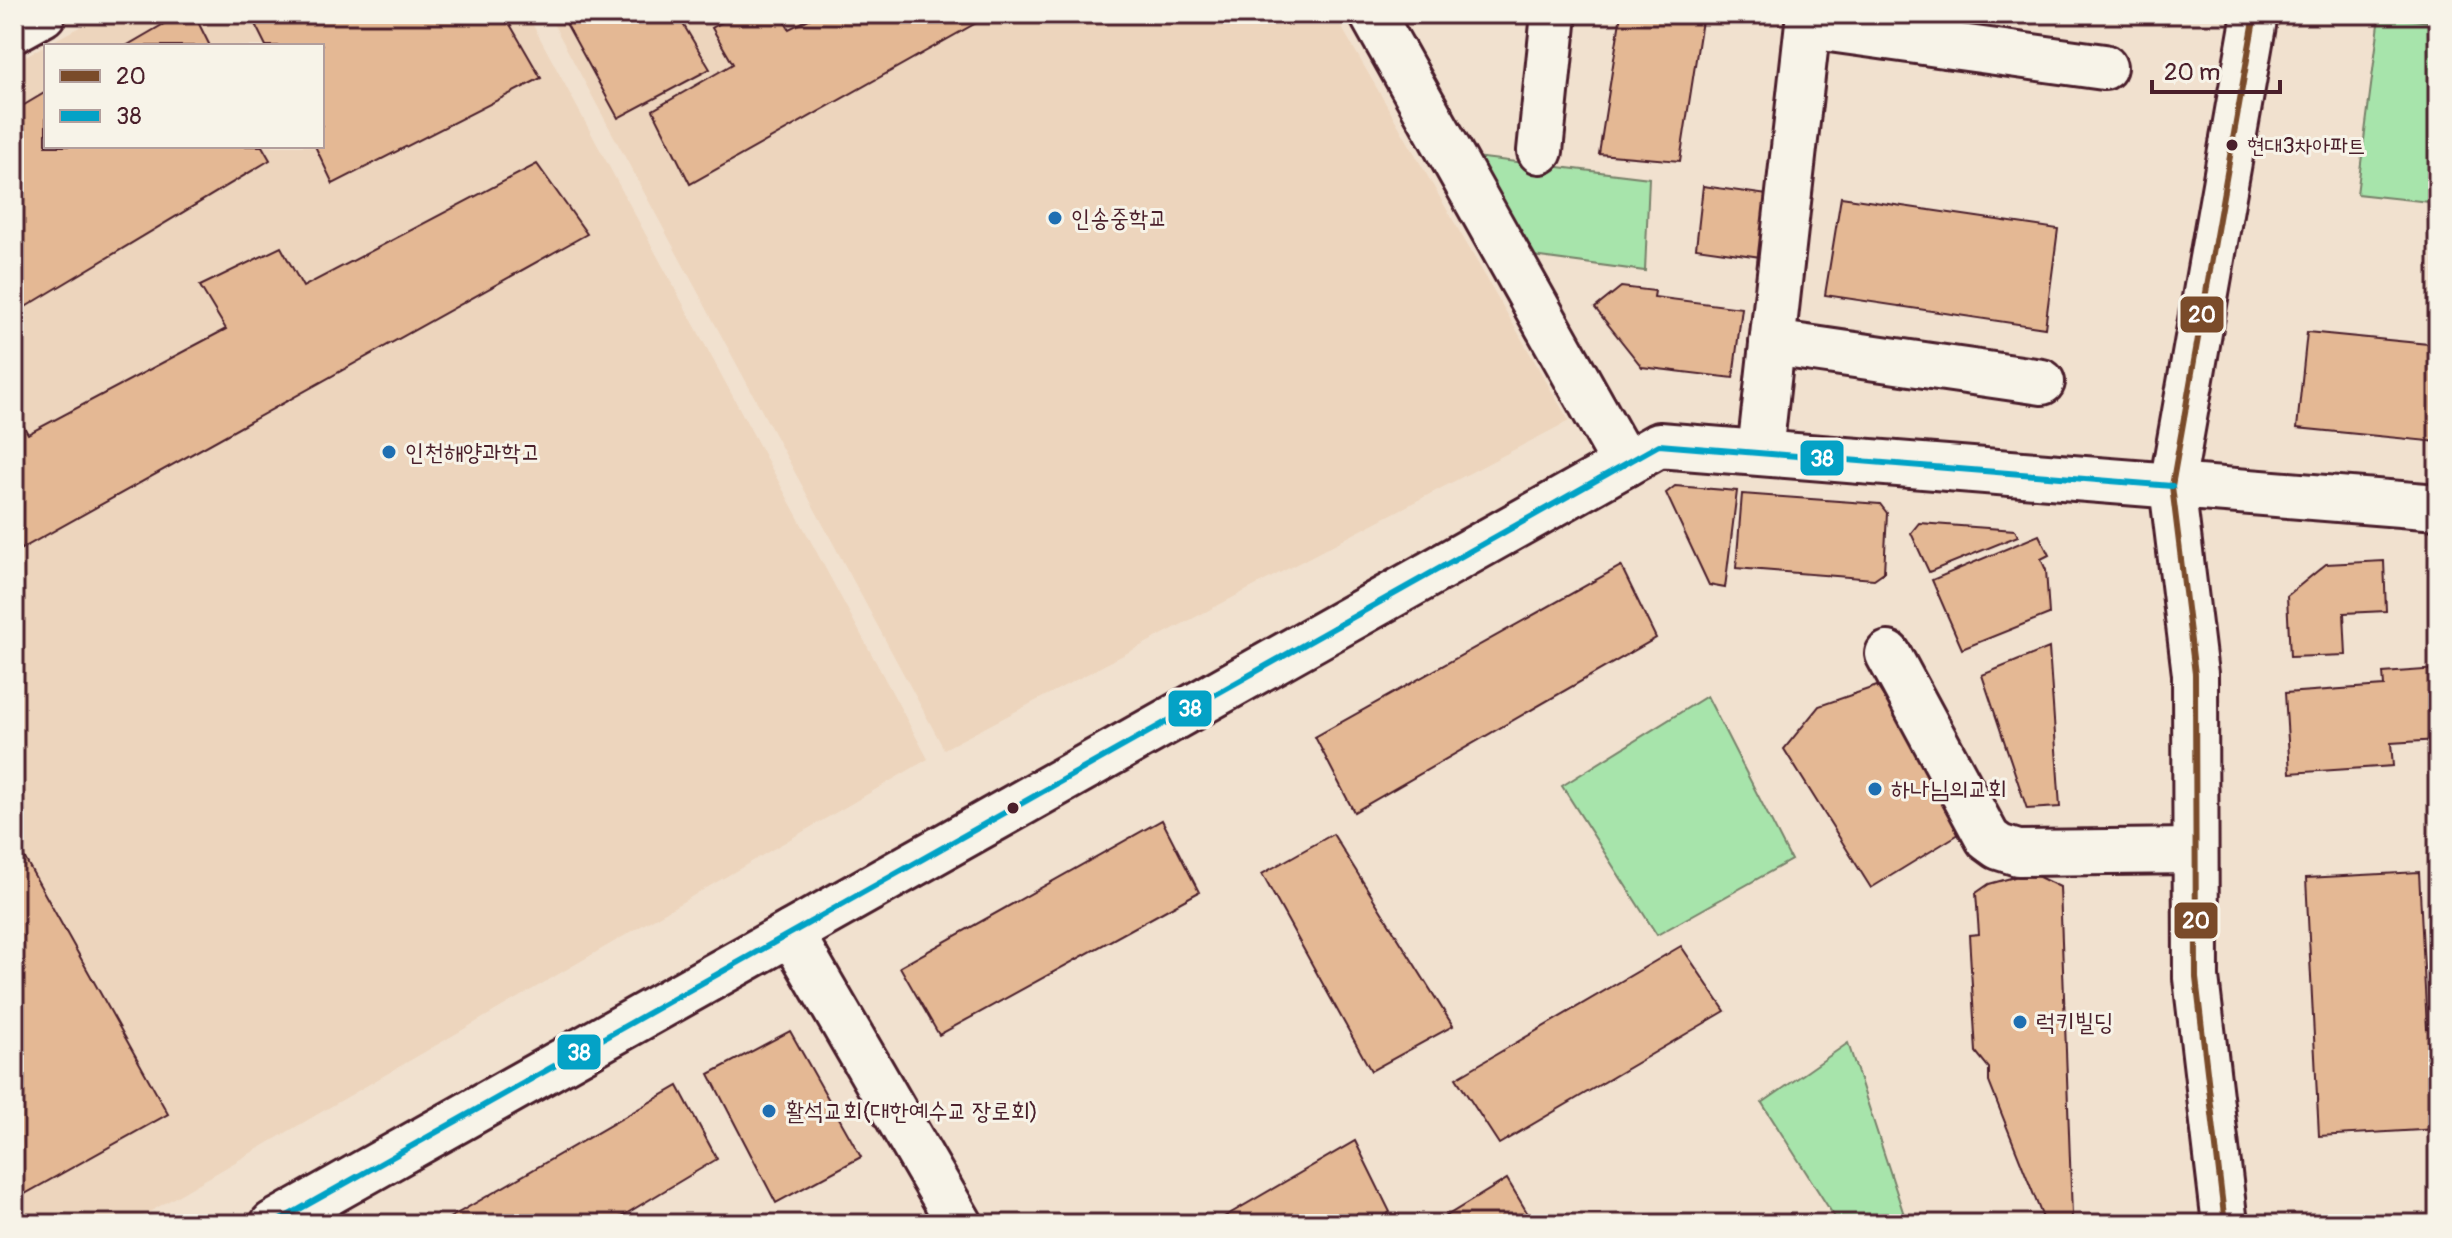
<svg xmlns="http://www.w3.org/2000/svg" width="2452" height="1238" font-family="Pangolin,'Poor Story',sans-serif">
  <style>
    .built { fill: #edd5bd; fill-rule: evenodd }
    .green { fill: #a7e4ab; stroke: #78826b; stroke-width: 2 }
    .building { fill: #e4b894; stroke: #4a1f2b; stroke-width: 2 }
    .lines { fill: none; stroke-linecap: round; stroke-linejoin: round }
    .minor-casing { stroke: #4a1f2b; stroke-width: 50 }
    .major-casing { stroke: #4a1f2b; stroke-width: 50 }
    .minor { stroke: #f7f3e8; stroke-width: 44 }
    .major { stroke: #f7f3e8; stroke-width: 44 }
    .bus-1-casing { stroke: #f7f3e8; stroke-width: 12 }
    .bus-2-casing { stroke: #f7f3e8; stroke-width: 12 }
    .bus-1 { stroke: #7a4b2a; stroke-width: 6 }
    .bus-2 { stroke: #04a2c6; stroke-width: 6 }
    .bus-dot { fill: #4a1f2b; stroke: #f7f3e8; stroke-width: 3 }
    .poi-dot { fill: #1f6fb2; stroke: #f7f3e8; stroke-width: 3 }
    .labels { text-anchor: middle; stroke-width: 6; stroke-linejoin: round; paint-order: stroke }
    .bus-label { font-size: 22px; fill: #4a1f2b; stroke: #f7f3e8; text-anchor: start }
    .poi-label { font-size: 24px; fill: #4a1f2b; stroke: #f7f3e8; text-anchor: start }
    .line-badge { stroke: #f7f3e8; stroke-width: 3 }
    .badge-label { font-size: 22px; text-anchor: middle; font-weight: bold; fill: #fff }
  </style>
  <rect width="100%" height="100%" fill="#f1e1cf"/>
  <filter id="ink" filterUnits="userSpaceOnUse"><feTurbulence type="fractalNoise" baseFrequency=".0125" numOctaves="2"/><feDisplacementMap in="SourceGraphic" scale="16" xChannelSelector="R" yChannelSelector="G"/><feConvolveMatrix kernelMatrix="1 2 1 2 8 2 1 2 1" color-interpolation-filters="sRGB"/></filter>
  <g filter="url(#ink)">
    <g class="built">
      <path d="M 104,14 L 527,14 L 928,759 L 129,1224 L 14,1224 L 14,62 ZM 46,46 L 322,46 L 322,146 L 46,146 Z"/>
      <path d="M 548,14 L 1334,14 L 1569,421 L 944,749 Z"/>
    </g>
    <g class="green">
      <path d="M 2380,16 L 2438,23 L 2438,203 L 2357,194 Z"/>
      <path d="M 1475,157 L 1649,178 L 1645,271 L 1525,255 Z"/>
      <path d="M 1707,696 L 1791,860 L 1657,935 L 1562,786 Z"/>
      <path d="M 1848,1043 L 1907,1224 L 1839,1224 L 1762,1103 Z"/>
    </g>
    <g class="building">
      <path d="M 181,14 L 194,14 L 210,46 L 126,46 Z"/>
      <path d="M 250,14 L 504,14 L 541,78 L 333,184 L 315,146 L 322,146 L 322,46 L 266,46 Z"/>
      <path d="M 561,14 L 677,14 L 710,69 L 618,118 Z"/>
      <path d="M 737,14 L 780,14 L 789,29 L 819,14 L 992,14 L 690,184 L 653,110 L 733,64 L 712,28 Z"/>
      <path d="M 1621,14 L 1703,14 L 1680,161 L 1599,154 Z"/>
      <path d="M 46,92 L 46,146 L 262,146 L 270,160 L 17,312 L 14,307 L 14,111 Z"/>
      <path d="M 537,164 L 587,234 L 14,553 L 14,409 L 28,434 L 226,329 L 200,286 L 281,247 L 303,287 Z"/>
      <path d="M 1703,186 L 1768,195 L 1761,257 L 1696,248 Z"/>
      <path d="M 1841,197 L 2058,229 L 2045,328 L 1825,295 Z"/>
      <path d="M 1621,287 L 1655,291 L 1654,297 L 1742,308 L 1733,378 L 1642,367 L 1595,308 Z"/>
      <path d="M 2307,332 L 2438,345 L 2438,442 L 2297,428 Z"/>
      <path d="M 1675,486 L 1737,491 L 1725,588 L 1709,585 L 1666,493 Z"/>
      <path d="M 1742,494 L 1880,504 L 1887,513 L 1884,572 L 1874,579 L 1736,568 Z"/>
      <path d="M 1919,523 L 2015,530 L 2018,536 L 1929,572 L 1911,533 Z"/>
      <path d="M 2039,535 L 2049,555 L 2041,559 L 2046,570 L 2049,614 L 1962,649 L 1932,580 Z"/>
      <path d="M 2384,561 L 2386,611 L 2344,613 L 2346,655 L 2290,657 L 2287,596 L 2326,564 Z"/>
      <path d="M 1621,566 L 1656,638 L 1354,812 L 1315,737 Z"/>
      <path d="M 2049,648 L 2060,807 L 2027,809 L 1982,675 Z"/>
      <path d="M 2438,669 L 2438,740 L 2391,743 L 2393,766 L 2290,773 L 2285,693 L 2384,686 L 2383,673 Z"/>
      <path d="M 1877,686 L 1967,829 L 1871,888 L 1784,749 L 1819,706 Z"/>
      <path d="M 1162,820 L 1199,892 L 939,1035 L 900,967 Z"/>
      <path d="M 1333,834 L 1453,1026 L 1371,1071 L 1262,874 Z"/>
      <path d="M 14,839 L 168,1114 L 14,1200 Z"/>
      <path d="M 2419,872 L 2427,1028 L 2438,1028 L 2438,1129 L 2319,1136 L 2306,878 Z"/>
      <path d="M 2018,876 L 2037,876 L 2060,887 L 2072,1215 L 2069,1220 L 2043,1218 L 1989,1082 L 1989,1068 L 1976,1052 L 1969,935 L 1979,934 L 1976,893 L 1989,884 Z"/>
      <path d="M 1681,946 L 1725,1011 L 1499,1144 L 1456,1078 Z"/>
      <path d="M 790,1031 L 861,1157 L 776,1203 L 709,1074 Z"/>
      <path d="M 678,1086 L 717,1159 L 609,1224 L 439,1224 Z"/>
      <path d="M 1355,1141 L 1390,1212 L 1370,1224 L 1212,1224 Z"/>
      <path d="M 1507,1179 L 1534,1224 L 1436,1224 L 1435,1223 Z"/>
    </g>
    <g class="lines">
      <g class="minor-casing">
        <g id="minor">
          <path d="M 1372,14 L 1625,464"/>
          <path d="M 1808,26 L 2104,67"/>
          <path d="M 14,30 L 43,14"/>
          <path d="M 1540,151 L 1554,14"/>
          <path d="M 1772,343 L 2042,382"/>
          <path d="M 1760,452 L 1809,14"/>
          <path d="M 1888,654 L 1988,839 L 1999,847 L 2018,853 L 2195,851"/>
          <path d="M 791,933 L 960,1224"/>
          <path d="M 273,1224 L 1659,445 L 2438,507"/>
        </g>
      </g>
      <g class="major-casing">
        <path id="major" d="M 2225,1224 L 2196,978 L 2195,674 L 2172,486 L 2255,14"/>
      </g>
      <use href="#minor" class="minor"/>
      <use href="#major" class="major"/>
      <g class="bus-1-casing">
        <path id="bus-1" d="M 2225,1224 L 2196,978 L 2195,674 L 2172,486 L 2255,14"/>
      </g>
      <g class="bus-2-casing">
        <path id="bus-2" d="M 273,1224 L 1659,445 L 2172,486"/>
      </g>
      <use href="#bus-1" class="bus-1"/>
      <use href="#bus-2" class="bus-2"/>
    </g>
  </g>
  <g class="bus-dot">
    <circle cx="2232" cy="145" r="7"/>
    <circle cx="1013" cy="808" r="7"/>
  </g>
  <g class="poi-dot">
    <circle cx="1055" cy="218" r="8"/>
    <circle cx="389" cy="452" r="8"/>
    <circle cx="1875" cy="789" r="8"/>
    <circle cx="2020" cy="1022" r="8"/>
    <circle cx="769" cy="1111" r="8"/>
  </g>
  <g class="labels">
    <g class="bus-label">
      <text x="2247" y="153">현대3차아파트</text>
    </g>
    <g class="poi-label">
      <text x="1071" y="226">인송중학교</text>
      <text x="405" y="460">인천해양과학고</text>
      <text x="1891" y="797">하나님의교회</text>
      <text x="2036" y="1030">럭키빌딩</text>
      <text x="785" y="1119">활석교회(대한예수교 장로회)</text>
    </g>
  </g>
  <g class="line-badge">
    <rect x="2179" y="295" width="46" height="39" rx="8" fill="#7a4b2a"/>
    <rect x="1799" y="439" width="46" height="38" rx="8" fill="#04a2c6"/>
    <rect x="1167" y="689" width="46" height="39" rx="8" fill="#04a2c6"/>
    <rect x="2173" y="901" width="46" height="39" rx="8" fill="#7a4b2a"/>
    <rect x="556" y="1033" width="46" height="38" rx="8" fill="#04a2c6"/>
  </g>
  <g class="badge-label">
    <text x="2202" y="322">20</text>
    <text x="1822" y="466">38</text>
    <text x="1190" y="716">38</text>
    <text x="2196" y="928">20</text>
    <text x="579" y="1060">38</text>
  </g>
  <rect width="2452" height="1238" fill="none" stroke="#f7f3e8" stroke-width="48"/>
  <rect x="24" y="24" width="2404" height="1190" fill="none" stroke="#4a1f2b" stroke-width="3" filter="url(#ink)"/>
  <rect x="44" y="44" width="280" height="104" fill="#f7f3e8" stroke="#b29e9c" stroke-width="2"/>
  <rect x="60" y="70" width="40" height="12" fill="#7a4b2a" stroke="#b29e9c" stroke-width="2"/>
  <text x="116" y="84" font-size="24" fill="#4a1f2b">20</text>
  <rect x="60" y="110" width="40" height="12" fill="#04a2c6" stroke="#b29e9c" stroke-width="2"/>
  <text x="116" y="124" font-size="24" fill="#4a1f2b">38</text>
  <path d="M2152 80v12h128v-12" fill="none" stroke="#4a1f2b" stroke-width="4"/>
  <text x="2164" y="80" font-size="24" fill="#4a1f2b" stroke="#f7f3e8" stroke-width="6" paint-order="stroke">20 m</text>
</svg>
